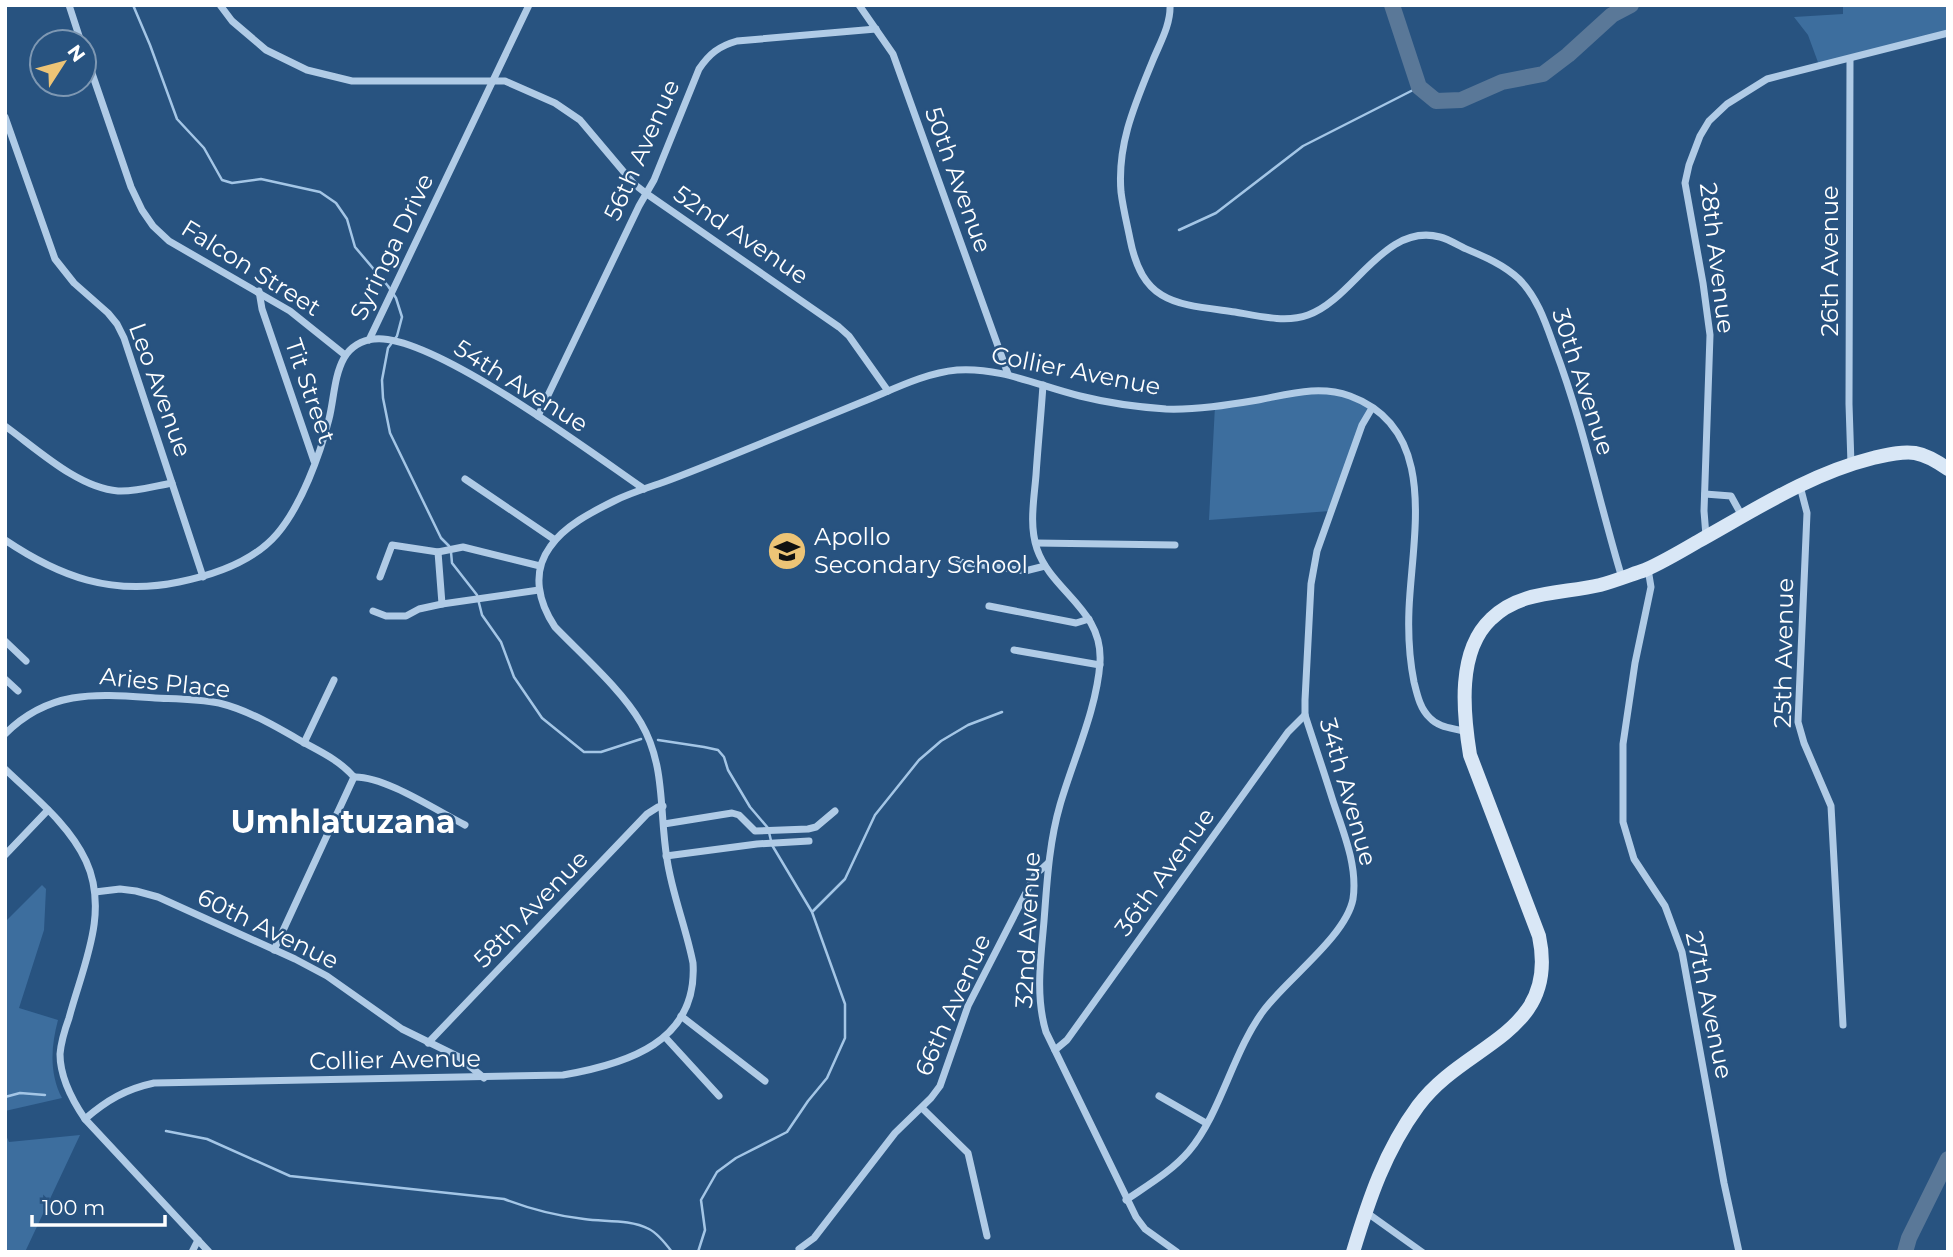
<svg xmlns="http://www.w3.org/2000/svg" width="1953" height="1257" font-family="Montserrat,sans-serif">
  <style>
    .green { fill: #3d6e9e }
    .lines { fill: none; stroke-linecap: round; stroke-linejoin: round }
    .stream { stroke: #a4c6e6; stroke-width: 2.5 }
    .river { stroke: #5a7898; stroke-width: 16 }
    .street { stroke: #b0cbe6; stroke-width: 7 }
    .secondary { stroke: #d9e7f6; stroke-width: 14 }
    .labels { text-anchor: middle; stroke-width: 5; stroke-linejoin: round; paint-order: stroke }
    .street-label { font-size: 24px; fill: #fff; stroke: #285380 }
    .poi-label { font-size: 24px; fill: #fff; stroke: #285380; text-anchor: start }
    .district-label { font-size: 32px; font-weight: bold; fill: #fff; stroke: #285380 }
  </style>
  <rect width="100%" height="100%" fill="#285380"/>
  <g class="green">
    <path d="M 1843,5 L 1948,5 L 1948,32 L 1819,65 L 1808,35 L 1794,17 L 1843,14 Z"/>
    <path d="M 1328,389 L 1373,408 L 1363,425 L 1330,511 L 1209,520 L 1215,406 Z"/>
    <path d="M 42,885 L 46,889 L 44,930 L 19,1008 L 58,1020 C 51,1046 49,1073 62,1098 L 5,1111 L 5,922 Z"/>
    <path d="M 5,1133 L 9,1142 L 80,1135 L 25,1252 L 5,1252 Z"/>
  </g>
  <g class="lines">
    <g class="stream">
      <path d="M 133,5 L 150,45 L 177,119 L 204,148 L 222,180 L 232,183 L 261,179 L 320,192 L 336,203 L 347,219 L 355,247 L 388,286 L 396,298 L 402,317 L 397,336 L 388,348 L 382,380 L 383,398 L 390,433 L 441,538 L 449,546"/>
      <path d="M 1179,230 L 1216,213 L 1303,146 L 1419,87"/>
      <path d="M 451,552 L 452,563 L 477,595 L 482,615 L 501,642 L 514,677 L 542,718 L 584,752 L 601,752 L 641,739"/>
      <path d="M 658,740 L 704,747 L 718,750 L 724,757 L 728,770 L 750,807 L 768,828 L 772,845 L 812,912 L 845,1004 L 845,1038 L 827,1078 L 808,1101 L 787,1132 L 736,1158 L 717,1172 L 701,1200 L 705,1230 L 698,1252"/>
      <path d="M 813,911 L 845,879 L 875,815 L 919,760 L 941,741 L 968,725 L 1002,712"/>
      <path d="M 5,1097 L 20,1093 L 45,1095"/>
      <path d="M 166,1131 L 207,1139 L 290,1176 L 504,1199 C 530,1209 557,1216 584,1219 C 605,1222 629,1219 649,1229 C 657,1233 666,1244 672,1252"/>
    </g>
    <g class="river">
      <path d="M 1392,5 L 1419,87 L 1436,101 L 1461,100 L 1502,82 L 1543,74 L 1568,55 L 1612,15 L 1631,5"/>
      <path d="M 1905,1252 L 1909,1238 L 1948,1159"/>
    </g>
    <g class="street">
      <path d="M 69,5 L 81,42"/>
      <path d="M 220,5 L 232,21 L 266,50 L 307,70 L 352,81 L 505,81 L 555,103 L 580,120 L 634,184 L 647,194 L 839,327 L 849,336 L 888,391"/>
      <path d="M 859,5 L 893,54 L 1008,374"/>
      <path d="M 1170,5 C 1171,24 1160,43 1153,60 C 1135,104 1117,144 1121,192 C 1123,208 1127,224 1130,239 C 1143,305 1177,304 1235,312 C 1258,316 1286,323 1308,315 C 1354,299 1384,222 1440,237 C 1448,239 1456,244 1464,248 C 1483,256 1503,264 1519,279 C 1538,298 1546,324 1555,349 C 1583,423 1599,502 1622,578"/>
      <path d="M 84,50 L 131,187 L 142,210 L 153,226 L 169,241 L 290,311 L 345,355"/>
      <path d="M 1850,59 L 1849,404 L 1851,464"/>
      <path d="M 5,117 L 55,259 L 74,283 L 108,313 L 117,324 L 124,338 L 203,577"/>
      <path d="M 259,291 L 262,309 L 314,461"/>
      <path d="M 369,340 L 529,5"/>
      <path d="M 1043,385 C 1041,415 1038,445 1036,475 C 1034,500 1029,525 1037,549 C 1052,592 1103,609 1100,662 C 1097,709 1073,760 1060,805 C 1049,843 1047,882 1044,921 C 1041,957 1035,996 1046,1032 L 1136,1217 L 1145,1229 L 1177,1252"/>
      <path d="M 538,416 L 639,206 L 654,180 L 699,69 C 709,54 719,46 737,41 L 876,29"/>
      <path d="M 5,426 C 37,449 78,488 118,491 C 136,492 155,486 172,483"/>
      <path d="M 465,479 L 555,540"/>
      <path d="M 1800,486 L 1807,513 L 1798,722 L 1804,743 L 1831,806 L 1843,1025"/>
      <path d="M 1705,494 L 1731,496 L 1742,516"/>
      <path d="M 1706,536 L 1704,511 L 1710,335 L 1703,283 L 1685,183 L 1689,165 L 1700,136 L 1709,121 L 1727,104 L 1767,79 L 1948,33"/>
      <path d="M 5,540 C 60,577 112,596 179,582 C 214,575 253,562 277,534 C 301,506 320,455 329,419 C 334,399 334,376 344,358 C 350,347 362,340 374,339 C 430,332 593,454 644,489"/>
      <path d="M 1036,543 L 1175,545"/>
      <path d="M 438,552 L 442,604"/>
      <path d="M 959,562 L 1025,571 L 1045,566"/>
      <path d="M 1648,569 L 1651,587 L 1635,663 L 1623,744 L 1623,822 L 1634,859 L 1665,906 L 1682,952 L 1724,1183 L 1739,1252"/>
      <path d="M 380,577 L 392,545 L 438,552 L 463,547 L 540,566"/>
      <path d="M 989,606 L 1076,623 L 1089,619"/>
      <path d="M 373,611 L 386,616 L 406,616 L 419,609 L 442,604 L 539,590"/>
      <path d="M 5,641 L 26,661"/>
      <path d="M 1014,650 L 1100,665"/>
      <path d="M 5,679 L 18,691"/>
      <path d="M 5,734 C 50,689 97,694 155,698 C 176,699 198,699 219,703 C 248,710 275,726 301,741 C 321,752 339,760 354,777"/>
      <path d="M 304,743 L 334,680"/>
      <path d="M 5,769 C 34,797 69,824 86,861 C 110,913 82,968 69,1018 C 65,1029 61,1043 60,1054 C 60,1078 72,1100 85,1119"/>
      <path d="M 354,777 C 385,776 437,811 465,825"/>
      <path d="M 664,824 L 732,813 L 739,815 L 755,831 L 808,829 L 816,827 L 835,811"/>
      <path d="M 5,855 L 48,810"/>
      <path d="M 666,856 L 757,844 L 809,841"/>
      <path d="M 95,892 L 120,889 L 136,891 L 158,897 L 295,959 L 327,976 L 402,1029 L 459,1057 L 484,1078"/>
      <path d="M 274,950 L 354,777"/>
      <path d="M 681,1016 L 765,1081"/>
      <path d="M 665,1037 L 719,1096"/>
      <path d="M 428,1043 L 647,814 L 658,807 L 663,806"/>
      <path d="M 1055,1050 L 1067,1040 L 1288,732 L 1305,715"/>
      <path d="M 1159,1096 L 1206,1123"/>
      <path d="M 922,1108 L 968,1153 L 987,1236"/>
      <path d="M 1126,1200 C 1148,1185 1172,1171 1189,1151 C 1221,1113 1233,1051 1264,1010 C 1287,979 1346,936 1353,899 C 1358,866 1343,831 1333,801 C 1324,772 1314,743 1305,715 L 1305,700 L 1311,584 L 1317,551 L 1362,425 L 1372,408"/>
      <path d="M 1366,1212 L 1422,1252"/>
      <path d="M 799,1249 L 814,1238 L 895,1133 L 931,1098 L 940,1086 L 968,1006 L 1035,875 L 1048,863"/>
      <path d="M 192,1252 L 198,1240"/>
      <path d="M 209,1252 L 85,1119 C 107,1100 126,1089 154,1083 L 563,1075 C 627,1064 698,1042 693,963 C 686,927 672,894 667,859 C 659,811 666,766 641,723 C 622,690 582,655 555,627 C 539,603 531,573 550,547 C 564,526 592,512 614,501 C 630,493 647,488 664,482 C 691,472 718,461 745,450 C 784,434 823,418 862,402 C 892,390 924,373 957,370 C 1000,367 1039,386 1080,396 C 1108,403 1137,407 1166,409 C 1196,410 1228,405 1258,400 C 1290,394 1319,385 1350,396 C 1440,429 1412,536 1409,609 C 1408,633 1409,657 1414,682 C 1417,694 1420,709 1430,718 C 1439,728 1454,728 1466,732"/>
    </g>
    <path class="secondary" d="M 1353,1252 C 1369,1199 1385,1151 1418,1106 C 1465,1042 1560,1035 1539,936 L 1470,755 C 1463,712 1457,651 1491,619 C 1520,590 1562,594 1600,585 C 1615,581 1630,575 1645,570 C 1663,562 1680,552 1697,542 C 1753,511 1809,474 1873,458 C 1887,455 1901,451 1915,453 C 1927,455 1938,462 1948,469"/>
  </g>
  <defs>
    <g id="school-disc" transform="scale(2.0125)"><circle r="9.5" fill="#edc476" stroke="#285380"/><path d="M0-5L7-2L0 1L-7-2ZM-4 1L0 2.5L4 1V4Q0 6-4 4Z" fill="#111"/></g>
  </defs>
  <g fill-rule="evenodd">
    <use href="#school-disc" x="787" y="551"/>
  </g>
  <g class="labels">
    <g class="street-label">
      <text transform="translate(642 150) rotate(-66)" y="8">56th Avenue</text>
      <text transform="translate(958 180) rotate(70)" y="8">50th Avenue</text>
      <text transform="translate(741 235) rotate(34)" y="8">52nd Avenue</text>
      <text transform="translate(392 247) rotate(-64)" y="8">Syringa Drive</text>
      <text transform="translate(1717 258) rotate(83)" y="8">28th Avenue</text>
      <text transform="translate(1830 261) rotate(-90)" y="8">26th Avenue</text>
      <text transform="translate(251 268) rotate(32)" y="8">Falcon Street</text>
      <text transform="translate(1076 371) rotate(11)" y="8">Collier Avenue</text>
      <text transform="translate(1583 382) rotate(72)" y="8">30th Avenue</text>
      <text transform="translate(521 386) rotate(32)" y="8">54th Avenue</text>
      <text transform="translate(160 390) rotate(70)" y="8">Leo Avenue</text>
      <text transform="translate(310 391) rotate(71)" y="8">Tit Street</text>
      <text transform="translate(1784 653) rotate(-89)" y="8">25th Avenue</text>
      <text transform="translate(165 683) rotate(6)" y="8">Aries Place</text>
      <text transform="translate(1348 792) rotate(74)" y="8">34th Avenue</text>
      <text transform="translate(1165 872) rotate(-54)" y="8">36th Avenue</text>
      <text transform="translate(531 909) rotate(-46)" y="8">58th Avenue</text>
      <text transform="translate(268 929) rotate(26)" y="8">60th Avenue</text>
      <text transform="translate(1028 930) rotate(-87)" y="8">32nd Avenue</text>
      <text transform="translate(953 1005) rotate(-66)" y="8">66th Avenue</text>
      <text transform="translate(1709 1005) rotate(78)" y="8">27th Avenue</text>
      <text transform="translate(395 1060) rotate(-1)" y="8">Collier Avenue</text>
    </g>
    <g class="poi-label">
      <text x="814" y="545">Apollo<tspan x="814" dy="28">Secondary School</tspan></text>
    </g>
    <g class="district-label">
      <text x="343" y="833">Umhlatuzana</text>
    </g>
  </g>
  <rect width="1953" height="1257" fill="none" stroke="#ffffff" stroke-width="14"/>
  <g transform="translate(63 63) rotate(54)"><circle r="33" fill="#285380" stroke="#7e98b3" stroke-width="2"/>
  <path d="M0-5L12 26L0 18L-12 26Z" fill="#edc476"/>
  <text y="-10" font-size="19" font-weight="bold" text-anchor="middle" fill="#ffffff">N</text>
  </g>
  <path d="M32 1215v10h133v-10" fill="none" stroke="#ffffff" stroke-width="3.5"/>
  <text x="42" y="1215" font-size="21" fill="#ffffff" stroke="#285380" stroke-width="5" paint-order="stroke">100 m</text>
</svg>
